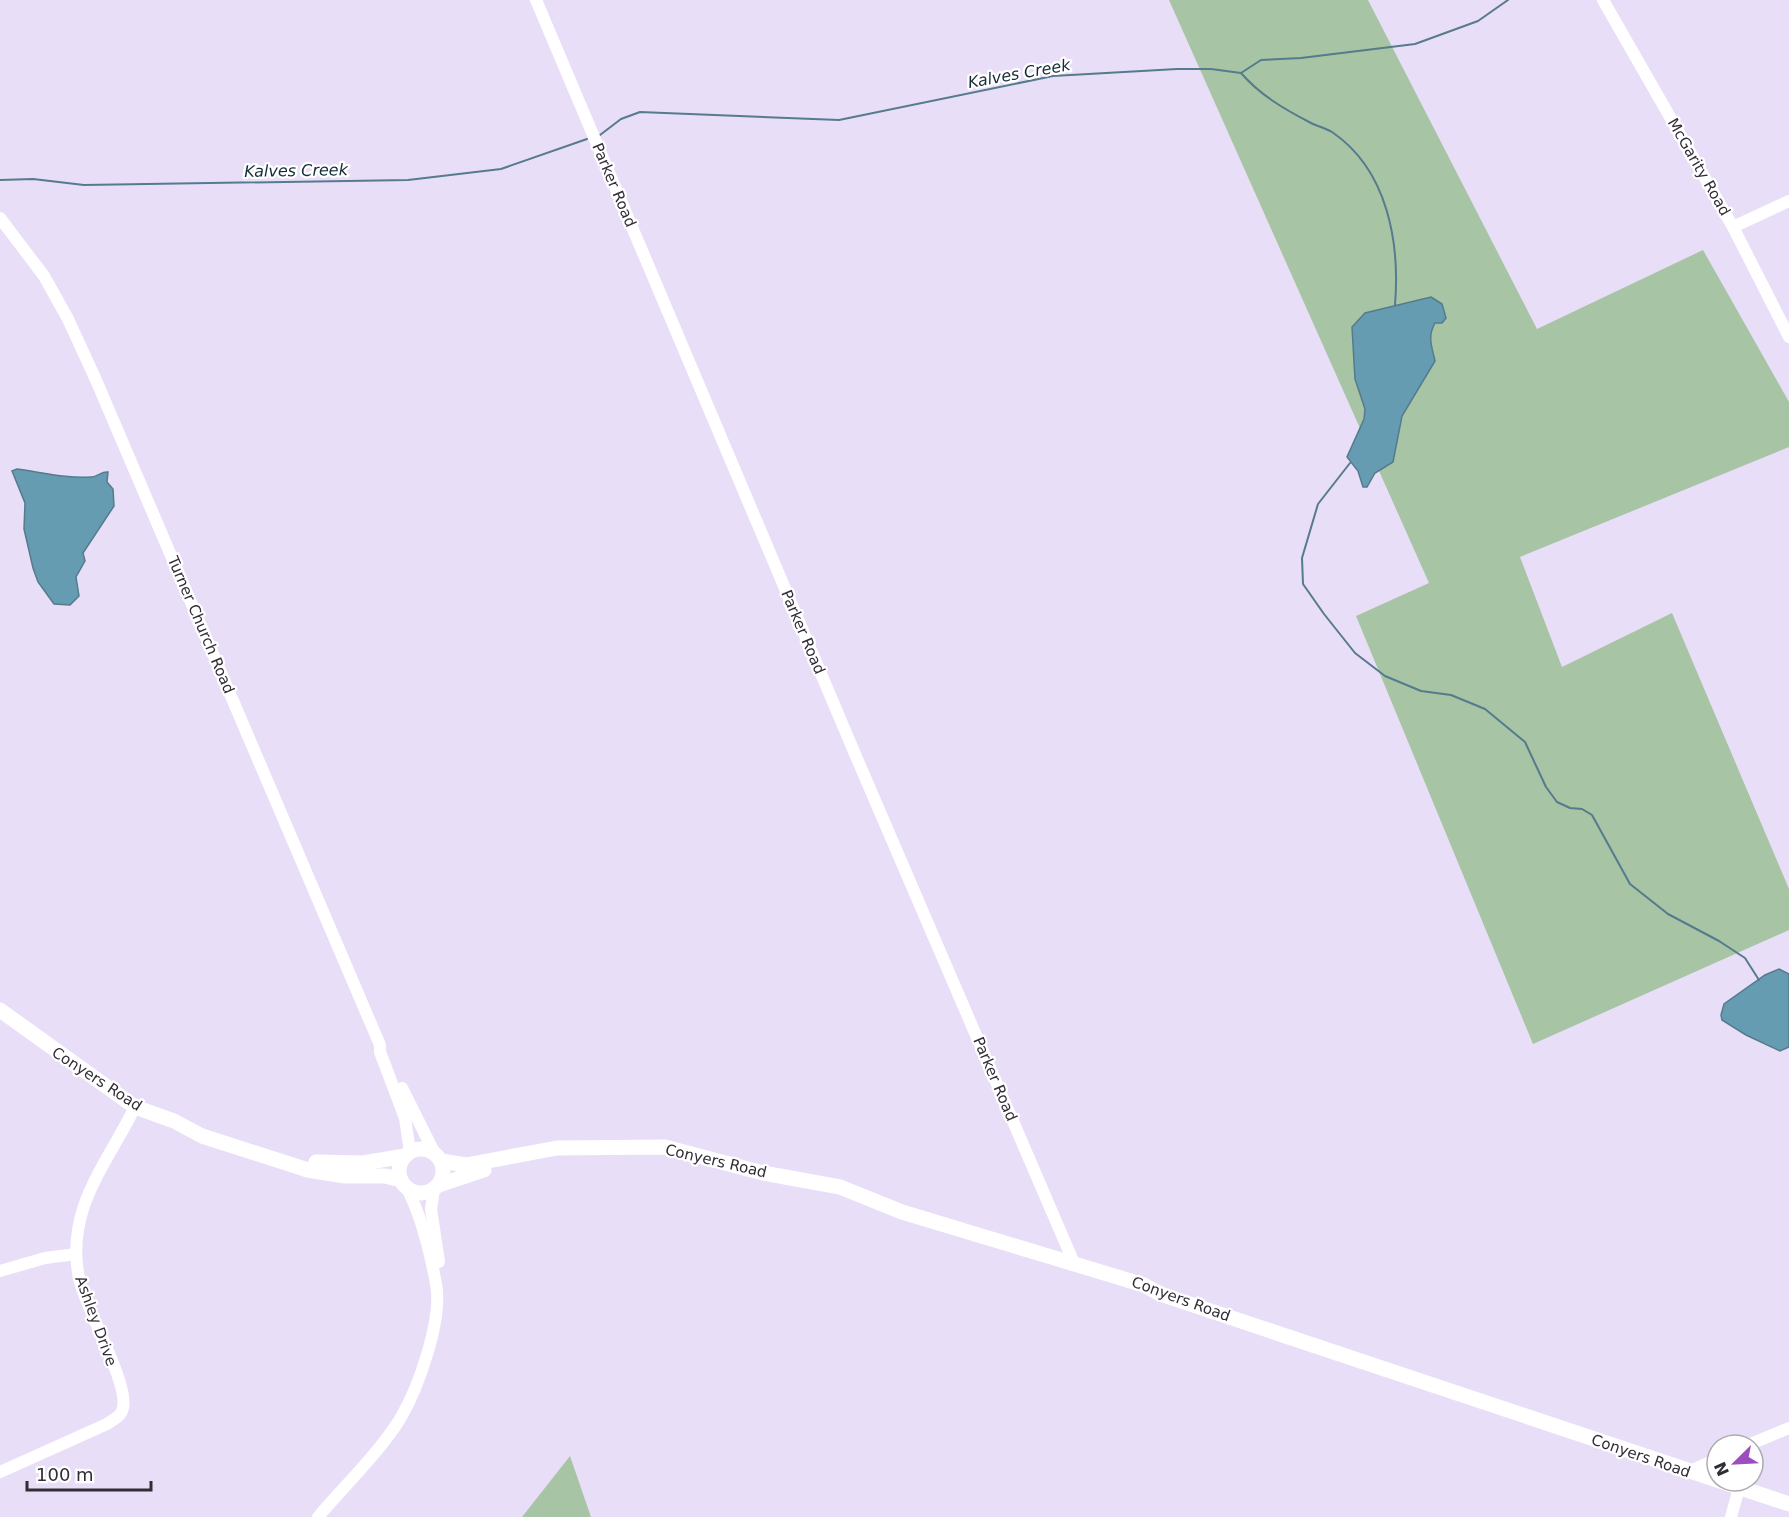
<svg xmlns="http://www.w3.org/2000/svg" width="1789" height="1517" font-family="'DejaVu Sans',sans-serif">
  <style>
    .green { fill: #a7c4a4 }
    .water { fill: #659cb2; stroke: #557b8d; stroke-width: 1.5 }
    .lines { fill: none; stroke-linecap: round; stroke-linejoin: round }
    .stream { stroke: #557b8d; stroke-width: 2 }
    .minor { stroke: #fff; stroke-width: 12 }
    .major { stroke: #fff; stroke-width: 15 }
    .labels { text-anchor: middle; stroke-width: 4.5; stroke-linejoin: round; paint-order: stroke }
    .street-label { font-size: 15px; fill: #312d36; stroke: #fff }
    .water-label { font-size: 16px; font-style: italic; fill: #132e39; stroke: #fff }
  </style>
  <rect width="100%" height="100%" fill="#e9def7"/>
  <g class="green">
    <path d="M 1169,0 L 1368,0 L 1537,329 L 1703,250 L 1789,402 L 1789,447 L 1520,557 L 1562,667 L 1672,613 L 1789,889 L 1789,930 L 1533,1044 L 1356,616 L 1429,583 Z"/>
    <path d="M 570,1456 L 591,1517 L 522,1517 Z"/>
  </g>
  <g class="water">
    <path d="M 1431,297 L 1442,304 L 1446,318 L 1442,323 L 1435,323 C 1427,337 1432,347 1435,361 L 1402,416 L 1393,462 L 1375,473 L 1367,487 L 1363,487 L 1358,471 L 1347,457 L 1364,419 L 1365,409 L 1355,379 L 1352,327 L 1365,313 Z"/>
    <path d="M 17,469 C 41,472 67,479 91,477 C 99,477 101,471 108,472 L 107,482 L 113,489 L 114,506 L 83,553 L 85,561 L 76,577 L 79,596 L 70,605 L 54,604 L 38,582 L 33,568 L 24,529 L 25,503 L 12,471 Z"/>
    <path d="M 1779,969 L 1789,974 L 1789,1047 L 1780,1051 L 1746,1035 L 1722,1020 L 1721,1015 L 1724,1004 L 1765,975 Z"/>
  </g>
  <g class="lines">
    <g class="stream">
      <path d="M 1241,73 C 1260,95 1284,109 1311,123 C 1317,126 1325,128 1332,132 C 1388,170 1400,243 1395,305"/>
      <path d="M 600,135 L 621,119 L 640,112 L 839,120 L 1053,76 L 1177,69 L 1211,69 L 1241,73 L 1261,60 L 1301,58 L 1415,44 L 1478,21 L 1508,0"/>
      <path d="M 0,180 L 33,179 L 84,185 L 408,180 L 501,169 L 587,139"/>
      <path d="M 1350,463 L 1318,504 L 1302,558 L 1303,584 L 1324,614 L 1355,653 L 1385,676 L 1421,691 L 1451,695 L 1485,709 L 1525,742 L 1546,787 L 1557,802 L 1570,808 L 1582,809 L 1592,815 L 1630,884 L 1668,914 L 1719,941 L 1745,958 L 1759,980"/>
    </g>
    <g class="minor">
      <path d="M 536,0 L 855,754 L 1074,1263"/>
      <path d="M 1603,0 L 1733,227 L 1789,337"/>
      <path d="M 0,218 L 44,276 L 68,319 L 96,380 L 380,1045 L 380,1052 L 405,1118 L 410,1152"/>
      <path d="M 1733,227 L 1789,201"/>
      <path d="M 402,1088 L 434,1152"/>
      <path d="M 434,1189 L 431,1209 L 439,1262"/>
      <path d="M 0,1271 L 45,1258 L 76,1254"/>
      <path d="M 1748,1445 L 1789,1428"/>
      <path d="M 0,1472 L 107,1424 C 114,1419 121,1417 123,1408 C 129,1383 85,1308 79,1278 C 65,1209 107,1164 135,1107"/>
      <path d="M 1688,1472 L 1717,1459"/>
      <path d="M 318,1517 C 345,1485 378,1454 400,1419 C 418,1389 443,1319 436,1284 C 430,1251 422,1218 407,1188"/>
      <path d="M 1731,1517 L 1739,1488"/>
    </g>
    <g class="major">
      <path d="M 0,1010 L 135,1107 L 174,1121 L 202,1136 L 308,1170 L 345,1176 L 385,1176 L 401,1180"/>
      <circle cx="421" cy="1171" r="22"/>
      <path d="M 441,1161 L 466,1165 L 557,1148 L 665,1147 L 763,1173 L 840,1187 L 902,1212 L 1144,1285 L 1160,1294 L 1789,1504"/>
      <path d="M 316,1162 L 363,1163 L 405,1156"/>
      <path d="M 439,1185 L 484,1170"/>
    </g>
  </g>
  <g class="labels">
    <g class="street-label">
      <text transform="translate(1699 167) rotate(60)" y="5">McGarity Road</text>
      <text transform="translate(614 185) rotate(67)" y="5">Parker Road</text>
      <text transform="translate(201 625) rotate(67)" y="5">Turner Church Road</text>
      <text transform="translate(803 632) rotate(67)" y="5">Parker Road</text>
      <text transform="translate(97 1079) rotate(33)" y="5">Conyers Road</text>
      <text transform="translate(995 1079) rotate(67)" y="5">Parker Road</text>
      <text transform="translate(716 1161) rotate(13)" y="5">Conyers Road</text>
      <text transform="translate(1181 1299) rotate(20)" y="5">Conyers Road</text>
      <text transform="translate(96 1321) rotate(70)" y="5">Ashley Drive</text>
      <text transform="translate(1641 1456) rotate(19)" y="5">Conyers Road</text>
    </g>
    <g class="water-label">
      <text transform="translate(1019 73) rotate(-10)" y="6">Kalves Creek</text>
      <text transform="translate(296 170) rotate(-1)" y="6">Kalves Creek</text>
    </g>
  </g>
  <g transform="translate(1735 1463) rotate(246)"><circle r="28" fill="#ffffff" stroke="#adabaf" stroke-width="1.5"/>
  <path d="M0-4.5L10 22L0 15L-10 22Z" fill="#9c4dbe"/>
  <text y="-9" font-size="16" font-weight="bold" text-anchor="middle" fill="#312d36">N</text>
  </g>
  <path d="M27 1481v9h124v-9" fill="none" stroke="#312d36" stroke-width="3"/>
  <text x="36" y="1481" font-size="18" fill="#312d36" stroke="#ffffff" stroke-width="4.5" paint-order="stroke">100 m</text>
</svg>
